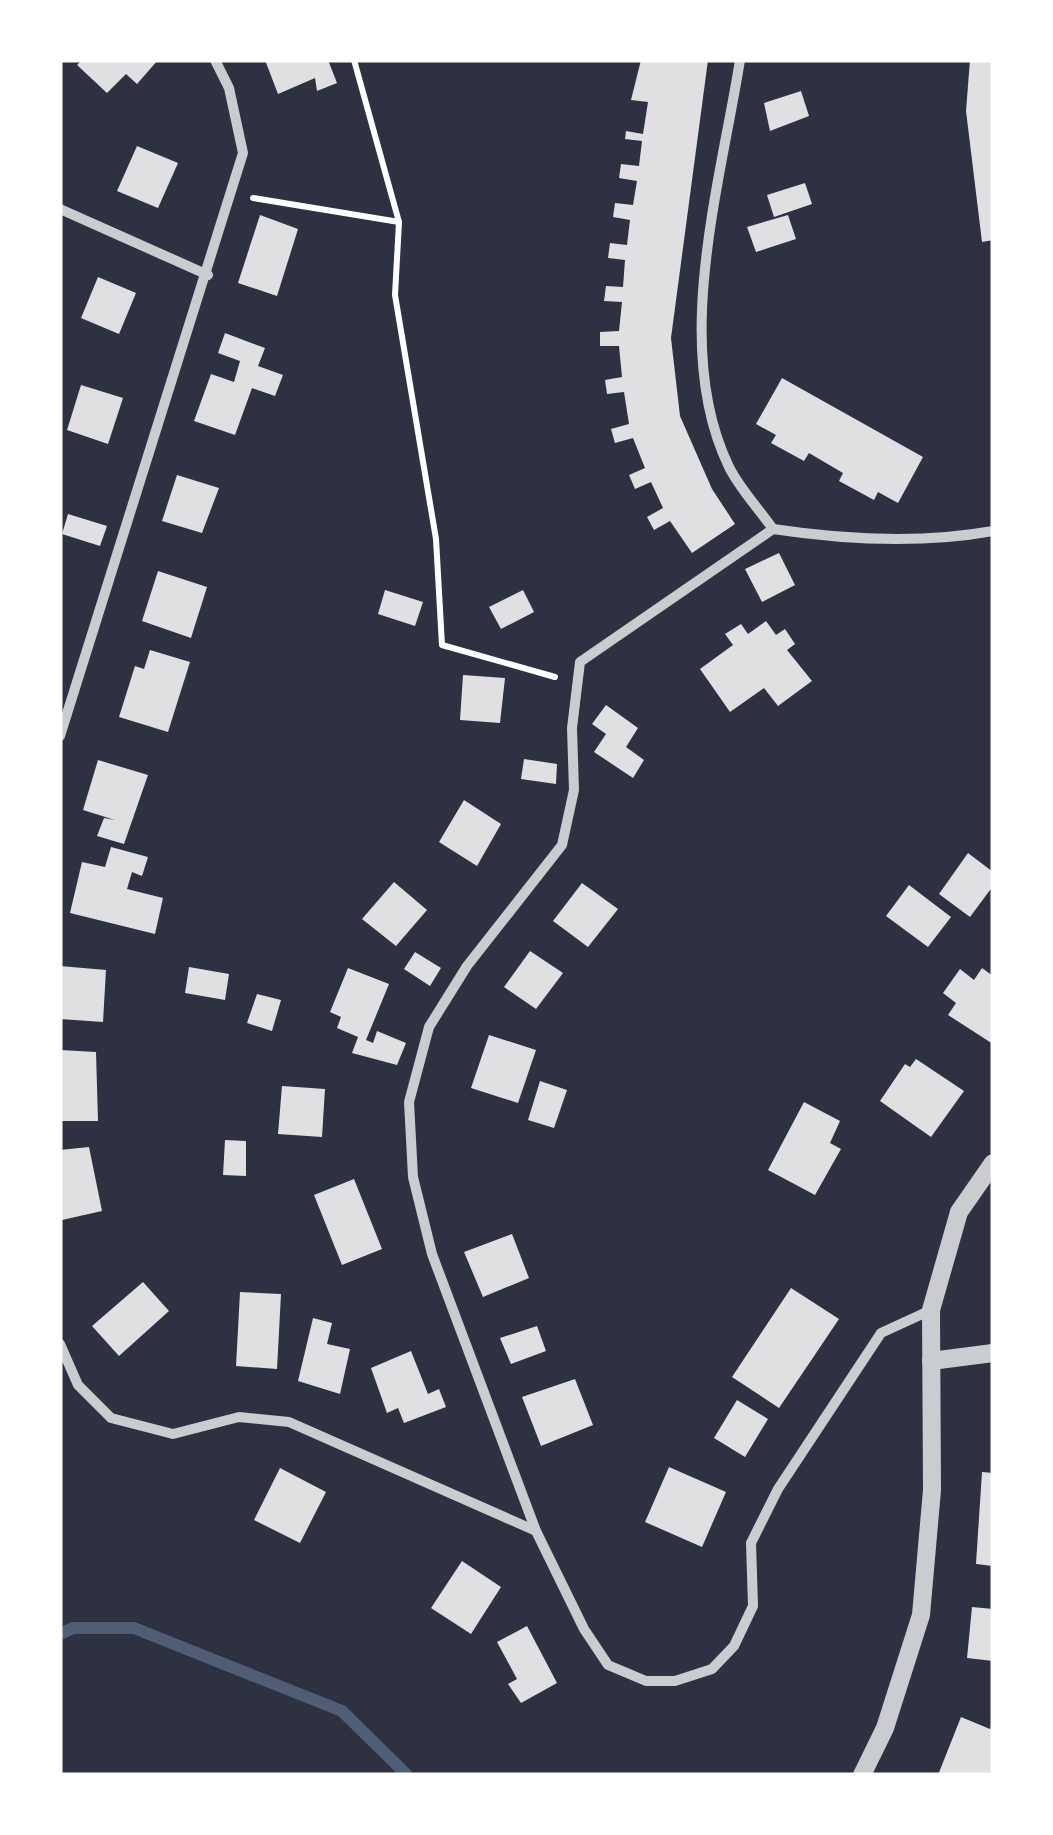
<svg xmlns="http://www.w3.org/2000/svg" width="1053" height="1835" font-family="Helvetica,sans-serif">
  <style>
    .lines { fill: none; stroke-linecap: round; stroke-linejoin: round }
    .stream { stroke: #4f5d75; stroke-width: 12 }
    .building { fill: #e0e0e3 }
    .path { stroke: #fff; stroke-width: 6 }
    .minor { stroke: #caccd0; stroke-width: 10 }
    .tertiary { stroke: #caccd0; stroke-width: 18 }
  </style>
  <rect width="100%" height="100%" fill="#2d3142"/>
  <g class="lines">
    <path class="stream" d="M 60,1634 L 73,1628 L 134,1628 L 342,1711 L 407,1775"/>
  </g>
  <g class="building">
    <path d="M 82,60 L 158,60 L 137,84 L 126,74 L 107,93 L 77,65 Z"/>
    <path d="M 265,60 L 328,60 L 337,83 L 317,91 L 315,78 L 278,94 Z"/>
    <path d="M 641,60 L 708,60 L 671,338 L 680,416 L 712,489 L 735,524 L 692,553 L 670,521 L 654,530 L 647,517 L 663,508 L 651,482 L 635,489 L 629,475 L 645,468 L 633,438 L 615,443 L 611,429 L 629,424 L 624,392 L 607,394 L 605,380 L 622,377 L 619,346 L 600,346 L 600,332 L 619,331 L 622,302 L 604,301 L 606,286 L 623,287 L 625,260 L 608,258 L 610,243 L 627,245 L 630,220 L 613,217 L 615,203 L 633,205 L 637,181 L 619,178 L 621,164 L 639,166 L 642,141 L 625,139 L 626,131 L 643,134 L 648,102 L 631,100 Z"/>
    <path d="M 970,60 L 993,60 L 993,240 L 982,242 L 966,111 Z"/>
    <path d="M 801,91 L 809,116 L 770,131 L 764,103 Z"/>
    <path d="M 137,146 L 178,163 L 158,208 L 117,191 Z"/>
    <path d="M 805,183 L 812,204 L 774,217 L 767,195 Z"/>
    <path d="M 260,215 L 298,229 L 277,296 L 238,283 Z"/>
    <path d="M 788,215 L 796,239 L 756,252 L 747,227 Z"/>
    <path d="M 98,277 L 136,293 L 119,334 L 81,318 Z"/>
    <path d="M 225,333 L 265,348 L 258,366 L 283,375 L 275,396 L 252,388 L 235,435 L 194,421 L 211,374 L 234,382 L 240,361 L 218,353 Z"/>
    <path d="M 782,378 L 923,457 L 898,503 L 878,492 L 874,500 L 839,481 L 843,473 L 809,453 L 804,461 L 771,443 L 776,435 L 756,424 Z"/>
    <path d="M 81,385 L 123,398 L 108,444 L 67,430 Z"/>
    <path d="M 177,475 L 219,488 L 202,533 L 162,521 Z"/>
    <path d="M 68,514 L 107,526 L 100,546 L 62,534 Z"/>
    <path d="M 779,553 L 795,585 L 762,602 L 745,569 Z"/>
    <path d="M 158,571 L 207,587 L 191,638 L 142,621 Z"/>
    <path d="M 385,590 L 423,602 L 415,626 L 378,614 Z"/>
    <path d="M 523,590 L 534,612 L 501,629 L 489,607 Z"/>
    <path d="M 766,621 L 776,635 L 785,629 L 795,644 L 787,650 L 812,681 L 778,706 L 764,688 L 730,712 L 700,669 L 733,645 L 725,634 L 741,624 L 748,634 Z"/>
    <path d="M 150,650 L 190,662 L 168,732 L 119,717 L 135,666 L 144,669 Z"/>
    <path d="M 463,675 L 505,678 L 500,723 L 460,720 Z"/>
    <path d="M 606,705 L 638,728 L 626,747 L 644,760 L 633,778 L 594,752 L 606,734 L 592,724 Z"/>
    <path d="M 524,759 L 557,764 L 556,784 L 521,779 Z"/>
    <path d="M 98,760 L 148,775 L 124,844 L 97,836 L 104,818 L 115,820 L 83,810 Z"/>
    <path d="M 464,800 L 501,824 L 477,866 L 439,842 Z"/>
    <path d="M 111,847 L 148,857 L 142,876 L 132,872 L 127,889 L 163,898 L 155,934 L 70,913 L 82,862 L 105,867 Z"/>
    <path d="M 968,853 L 993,872 L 993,886 L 970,917 L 939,894 Z"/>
    <path d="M 394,882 L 427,910 L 396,946 L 362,919 Z"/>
    <path d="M 582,883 L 618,909 L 588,947 L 553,921 Z"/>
    <path d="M 909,885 L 951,917 L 928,947 L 886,916 Z"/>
    <path d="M 530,951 L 563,973 L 536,1009 L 504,987 Z"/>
    <path d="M 415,952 L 441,968 L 430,986 L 404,969 Z"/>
    <path d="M 60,966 L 106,970 L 103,1022 L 60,1019 Z"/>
    <path d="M 189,967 L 229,974 L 225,1000 L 185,993 Z"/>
    <path d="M 348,968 L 389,984 L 366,1040 L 373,1043 L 377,1031 L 406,1043 L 397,1065 L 352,1053 L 358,1037 L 337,1028 L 341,1017 L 330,1012 Z"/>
    <path d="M 982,968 L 993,976 L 993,1044 L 948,1015 L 956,1003 L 943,993 L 960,969 L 974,980 Z"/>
    <path d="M 257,994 L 281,1000 L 272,1031 L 247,1023 Z"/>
    <path d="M 489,1035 L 536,1050 L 518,1103 L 471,1088 Z"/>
    <path d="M 60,1050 L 96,1052 L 98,1121 L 60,1121 Z"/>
    <path d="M 916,1059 L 964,1091 L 931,1137 L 880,1101 L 905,1064 L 910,1067 Z"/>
    <path d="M 540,1081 L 567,1090 L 554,1128 L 528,1120 Z"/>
    <path d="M 282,1086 L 325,1089 L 322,1137 L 278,1134 Z"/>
    <path d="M 804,1102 L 840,1121 L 830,1143 L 841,1149 L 815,1195 L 768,1170 Z"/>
    <path d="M 225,1140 L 246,1141 L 246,1176 L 223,1175 Z"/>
    <path d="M 89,1147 L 102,1211 L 62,1220 L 60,1150 Z"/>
    <path d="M 354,1179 L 382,1249 L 342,1265 L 314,1195 Z"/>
    <path d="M 512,1234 L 529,1278 L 483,1297 L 464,1252 Z"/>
    <path d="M 143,1282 L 169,1311 L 119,1356 L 92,1326 Z"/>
    <path d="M 791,1288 L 839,1319 L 779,1408 L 732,1377 Z"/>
    <path d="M 240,1292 L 281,1294 L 277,1369 L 236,1366 Z"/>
    <path d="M 313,1318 L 332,1323 L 327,1344 L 350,1349 L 340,1394 L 298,1381 Z"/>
    <path d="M 537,1326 L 546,1351 L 511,1364 L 500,1338 Z"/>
    <path d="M 411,1351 L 428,1394 L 439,1389 L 446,1407 L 404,1423 L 398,1408 L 387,1413 L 371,1368 Z"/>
    <path d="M 575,1379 L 593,1425 L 541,1446 L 522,1397 Z"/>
    <path d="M 737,1400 L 768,1419 L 745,1457 L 714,1438 Z"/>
    <path d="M 669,1467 L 726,1492 L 702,1547 L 645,1522 Z"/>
    <path d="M 280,1468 L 326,1492 L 300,1543 L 254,1520 Z"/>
    <path d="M 982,1472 L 993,1473 L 993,1566 L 976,1564 Z"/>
    <path d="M 462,1561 L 501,1587 L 471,1634 L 431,1608 Z"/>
    <path d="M 972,1607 L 993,1609 L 993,1661 L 967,1658 Z"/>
    <path d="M 527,1626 L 557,1683 L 521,1703 L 508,1684 L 517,1679 L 497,1642 Z"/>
    <path d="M 961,1717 L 990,1729 L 993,1722 L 993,1775 L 938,1775 Z"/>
  </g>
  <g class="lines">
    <g class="path">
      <path d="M 253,198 L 399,222 L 354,60"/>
      <path d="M 399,222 L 395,295 L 436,539 L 442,645 L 555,677"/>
    </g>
    <g class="minor">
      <path d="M 740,60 C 720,186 671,348 729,467 C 740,489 759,509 773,529"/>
      <path d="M 60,209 L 208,275"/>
      <path d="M 773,529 L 580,662 L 572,728 L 574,790 L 562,845 L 467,966 L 429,1027 L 409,1102 L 413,1177 L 432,1254 L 536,1531 L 584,1629 L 608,1665 L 646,1681 L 675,1681 L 712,1669 L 734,1646 L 753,1606 L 751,1543 L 778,1489 L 881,1333 L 931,1310"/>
      <path d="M 773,529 C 846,540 921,544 993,531"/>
      <path d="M 60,736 L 243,153 L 229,88 L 215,60"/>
      <path d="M 60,1344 L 78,1385 L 111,1418 L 173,1434 L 239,1417 L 289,1422 L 536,1531"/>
    </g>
    <g class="tertiary">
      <path d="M 931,1361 L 993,1353"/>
      <path d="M 862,1775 L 885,1728 L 921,1615 L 932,1490 L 931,1310 L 959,1212 L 993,1163"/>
    </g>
  </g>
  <rect width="1053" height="1835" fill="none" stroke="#ffffff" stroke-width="125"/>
</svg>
